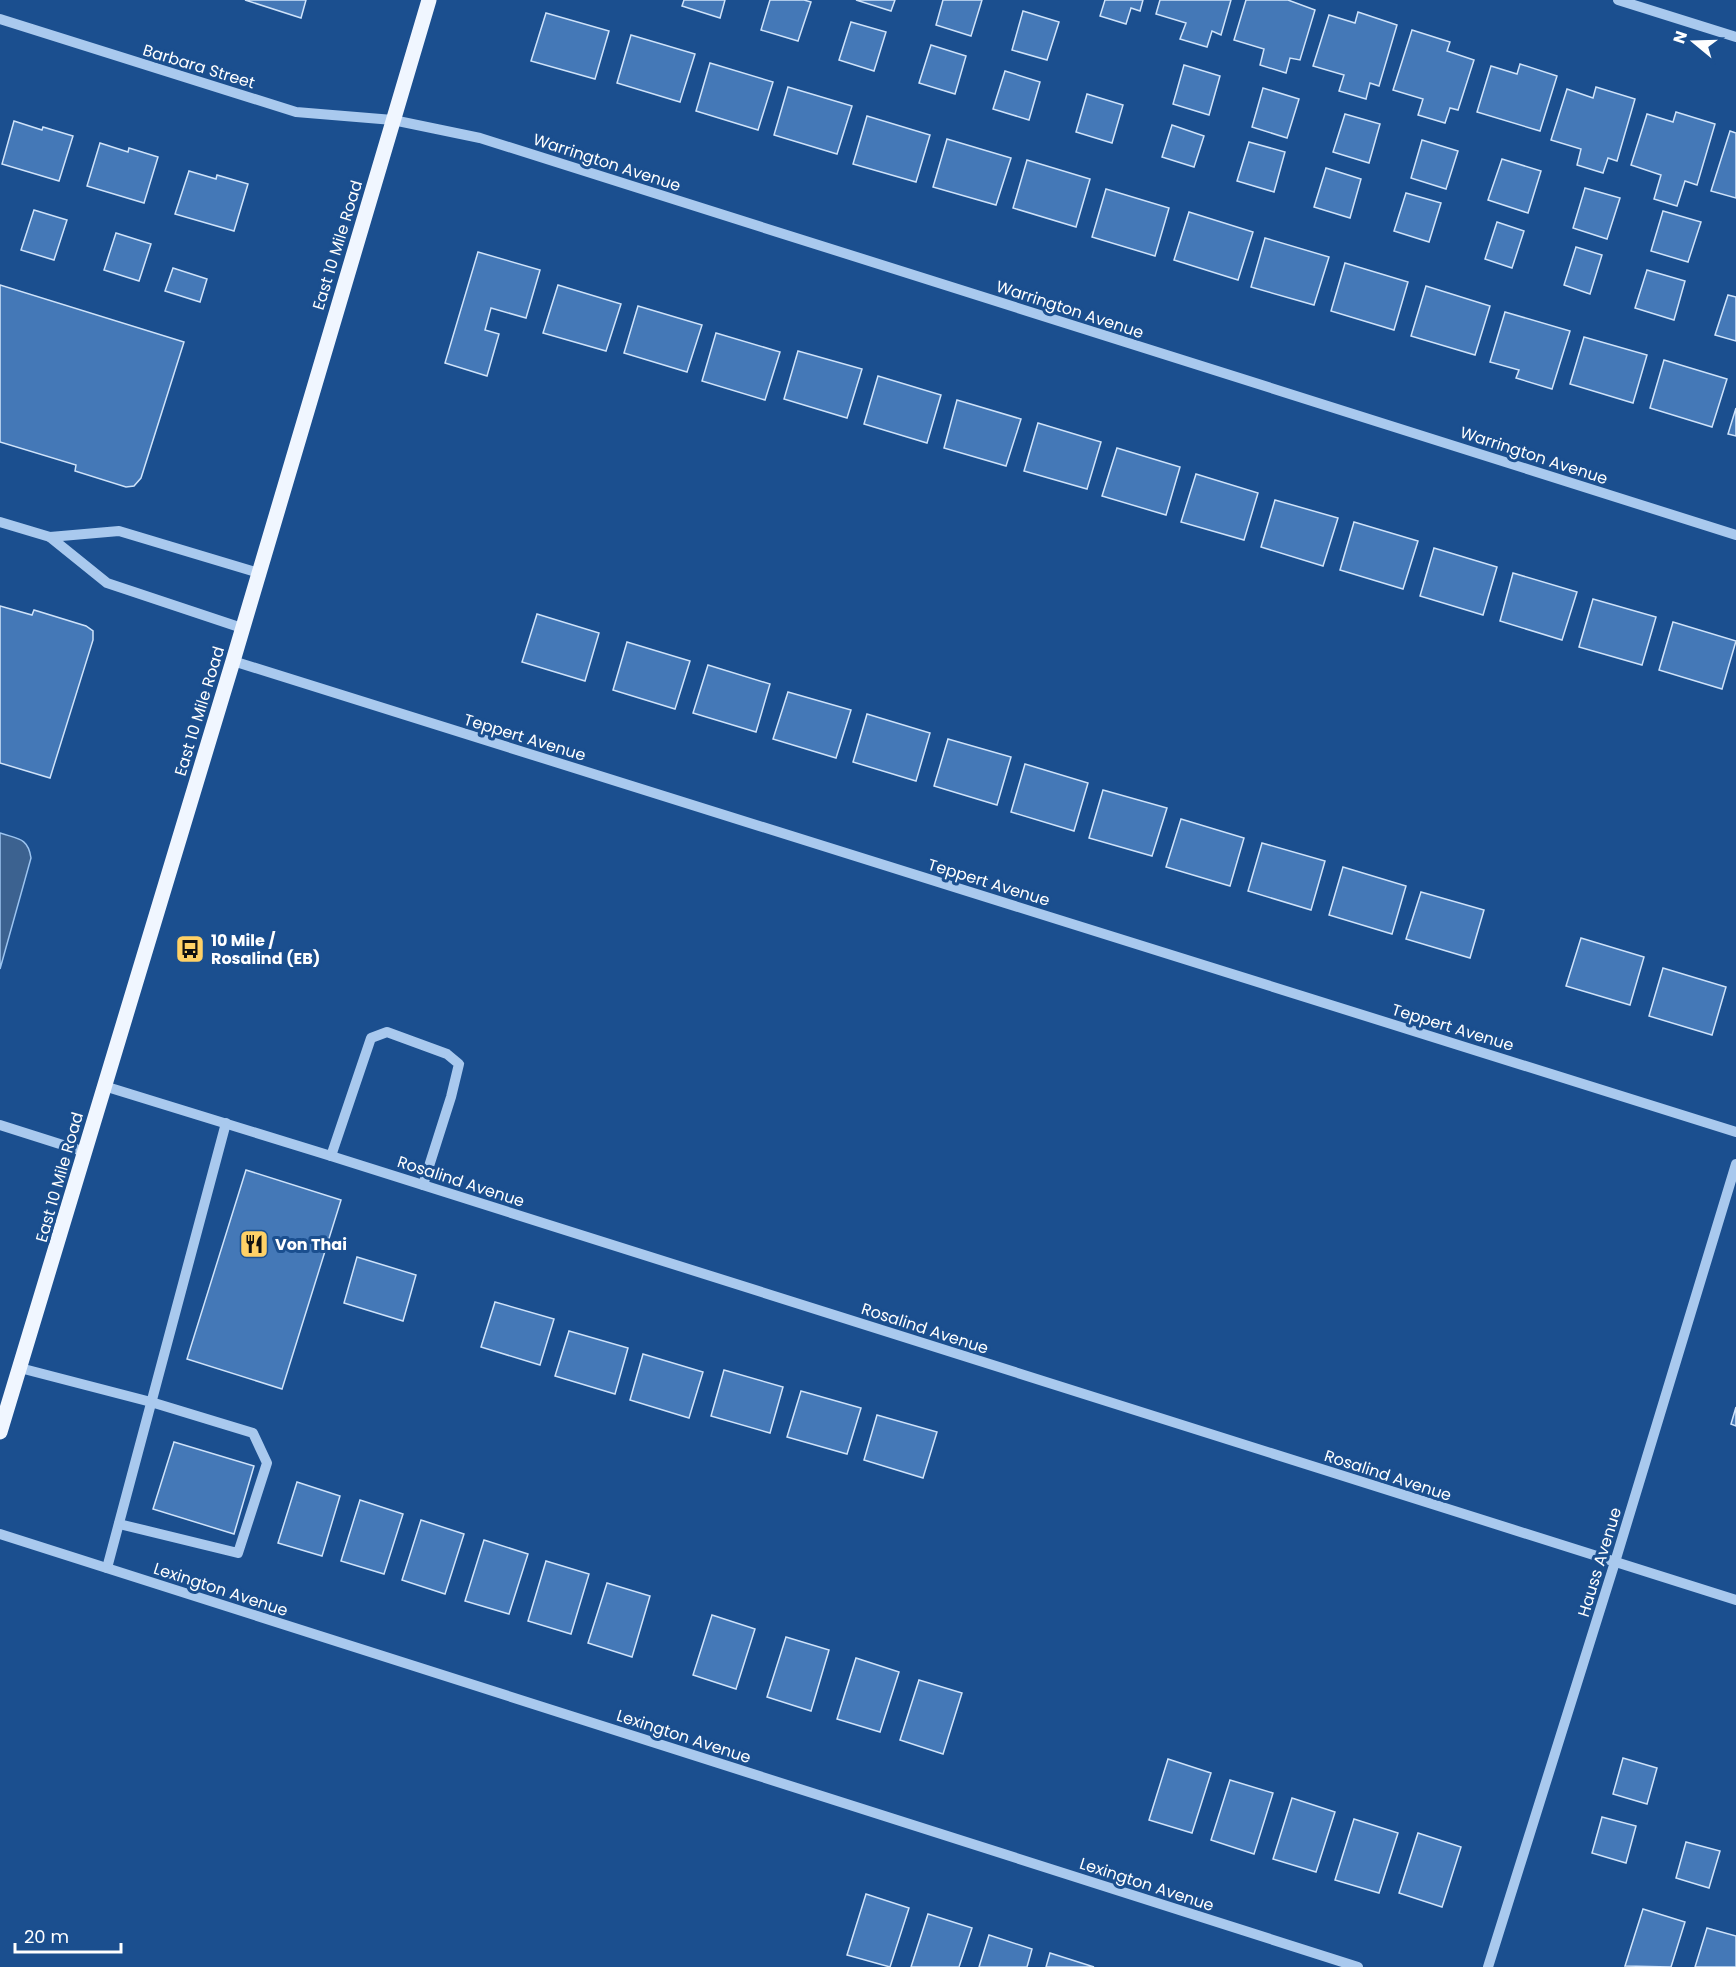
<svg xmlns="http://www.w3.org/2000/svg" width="1736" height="1967" font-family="Poppins,sans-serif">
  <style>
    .water { fill: #3c6290; stroke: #9cc4f0; stroke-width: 1.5 }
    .building { fill: #4478b7; stroke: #cfe3fa; stroke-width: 1.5 }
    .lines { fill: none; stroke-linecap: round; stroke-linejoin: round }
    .minor { stroke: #a9c9ee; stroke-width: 10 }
    .major { stroke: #f0f6ff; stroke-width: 15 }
    .labels { text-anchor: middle; stroke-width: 6; stroke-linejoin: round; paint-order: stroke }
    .street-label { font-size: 16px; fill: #fff; stroke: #1b4f8f }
    .poi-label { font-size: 16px; font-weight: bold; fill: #fff; stroke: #1b4f8f; text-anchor: start }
  </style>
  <rect width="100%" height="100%" fill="#1b4f8f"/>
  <path class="water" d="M 0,833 C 17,839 28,837 31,858 L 0,969 Z"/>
  <g class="building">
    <path d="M 245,0 L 306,0 L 301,18 Z"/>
    <path d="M 684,0 L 725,0 L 720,18 L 682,6 Z"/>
    <path d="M 770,0 L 804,0 L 811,2 L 798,41 L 761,30 Z"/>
    <path d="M 856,0 L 895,0 L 891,11 Z"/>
    <path d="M 943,0 L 982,0 L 971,36 L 936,25 Z"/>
    <path d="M 1105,0 L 1104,0 L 1143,0 L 1140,11 L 1131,8 L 1126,24 L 1100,16 Z"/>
    <path d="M 1160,0 L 1231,0 L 1221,35 L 1212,31 L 1207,47 L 1180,39 L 1186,23 L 1156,14 Z"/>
    <path d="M 1246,0 L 1288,0 L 1315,10 L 1300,60 L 1290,58 L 1286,73 L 1260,65 L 1264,49 L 1234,40 Z"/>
    <path d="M 1023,11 L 1059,22 L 1047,60 L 1012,50 Z"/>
    <path d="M 1358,12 L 1397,25 L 1379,86 L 1370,83 L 1366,99 L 1339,91 L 1344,75 L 1313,66 L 1329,15 L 1355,23 Z"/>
    <path d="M 546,13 L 609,31 L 595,79 L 531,61 Z"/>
    <path d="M 851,22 L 886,32 L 874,71 L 839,60 Z"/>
    <path d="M 1412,30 L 1450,42 L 1447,51 L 1474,60 L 1458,110 L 1450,108 L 1445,123 L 1418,115 L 1423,99 L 1393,90 Z"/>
    <path d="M 631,35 L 695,54 L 680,102 L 617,83 Z"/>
    <path d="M 931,45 L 966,56 L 955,94 L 919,83 Z"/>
    <path d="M 710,63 L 773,82 L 758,130 L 696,111 Z"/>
    <path d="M 1520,64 L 1557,76 L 1540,131 L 1477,112 L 1491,66 L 1517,74 Z"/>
    <path d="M 1184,65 L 1220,76 L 1209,115 L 1173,104 Z"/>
    <path d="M 1005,71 L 1040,82 L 1029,120 L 993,109 Z"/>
    <path d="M 788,87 L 852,106 L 837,154 L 774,135 Z"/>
    <path d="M 1596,87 L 1635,99 L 1617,161 L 1608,158 L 1603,173 L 1577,165 L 1581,149 L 1551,140 L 1567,89 L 1593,98 Z"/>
    <path d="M 1263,88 L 1299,99 L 1287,138 L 1252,127 Z"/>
    <path d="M 1087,94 L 1123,105 L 1112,143 L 1076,132 Z"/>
    <path d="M 1676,112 L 1715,124 L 1697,185 L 1685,181 L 1677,206 L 1654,199 L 1661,175 L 1631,165 L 1647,114 L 1673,122 Z"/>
    <path d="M 1345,114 L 1380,124 L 1369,163 L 1333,152 Z"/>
    <path d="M 867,116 L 930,135 L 916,182 L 853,164 Z"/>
    <path d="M 14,121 L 42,130 L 43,127 L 73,136 L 59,181 L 2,164 Z"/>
    <path d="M 1172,125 L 1204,136 L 1194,167 L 1162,157 Z"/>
    <path d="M 1730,131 L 1736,133 L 1736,198 L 1711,191 Z"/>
    <path d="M 947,139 L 1011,158 L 996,205 L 933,187 Z"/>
    <path d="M 1422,140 L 1458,151 L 1446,189 L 1411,178 Z"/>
    <path d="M 1249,142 L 1285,152 L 1274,192 L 1237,181 Z"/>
    <path d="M 100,143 L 128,152 L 129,148 L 158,157 L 144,203 L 87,186 Z"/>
    <path d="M 1502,159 L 1541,171 L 1528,213 L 1488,200 Z"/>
    <path d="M 1027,160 L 1090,179 L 1076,227 L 1013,208 Z"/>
    <path d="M 1326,168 L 1361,179 L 1350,218 L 1314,207 Z"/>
    <path d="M 189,171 L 216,179 L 217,175 L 248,184 L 234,231 L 175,214 Z"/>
    <path d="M 1585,188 L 1620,198 L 1607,239 L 1573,228 Z"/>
    <path d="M 1106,189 L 1169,208 L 1155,256 L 1092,237 Z"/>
    <path d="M 1406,193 L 1441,203 L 1429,242 L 1394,231 Z"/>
    <path d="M 34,210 L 67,220 L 54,260 L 21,250 Z"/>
    <path d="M 1663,211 L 1701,222 L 1688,262 L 1651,251 Z"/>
    <path d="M 1189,212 L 1253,232 L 1238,280 L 1174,260 Z"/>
    <path d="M 1497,222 L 1524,231 L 1512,268 L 1485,259 Z"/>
    <path d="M 116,233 L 151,244 L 139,281 L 104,270 Z"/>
    <path d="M 1265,238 L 1329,257 L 1314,305 L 1251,287 Z"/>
    <path d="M 1576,247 L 1602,255 L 1590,294 L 1564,285 Z"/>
    <path d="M 478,252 L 540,270 L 526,318 L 491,308 L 485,330 L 499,334 L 487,376 L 445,363 Z"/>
    <path d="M 1345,263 L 1408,282 L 1394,330 L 1331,311 Z"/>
    <path d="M 173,268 L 207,279 L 200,302 L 165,291 Z"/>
    <path d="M 1647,270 L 1685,281 L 1674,320 L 1635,308 Z"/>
    <path d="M 0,285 L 184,342 L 141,478 L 134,486 L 126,487 L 75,471 L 76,465 L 0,442 Z"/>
    <path d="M 558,285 L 621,304 L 606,351 L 543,333 Z"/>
    <path d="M 1426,286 L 1490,306 L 1475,355 L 1411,336 Z"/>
    <path d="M 1728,295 L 1736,297 L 1736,341 L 1715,335 Z"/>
    <path d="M 638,306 L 702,325 L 687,372 L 624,353 Z"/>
    <path d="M 1505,312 L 1570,331 L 1552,389 L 1516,378 L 1519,370 L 1490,362 Z"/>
    <path d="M 716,333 L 780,352 L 765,400 L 702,381 Z"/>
    <path d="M 1584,337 L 1647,355 L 1633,403 L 1570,384 Z"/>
    <path d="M 798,351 L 862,369 L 847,418 L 784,399 Z"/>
    <path d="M 1664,360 L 1727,379 L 1712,427 L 1650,408 Z"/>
    <path d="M 878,376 L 941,395 L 927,443 L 864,424 Z"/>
    <path d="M 957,400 L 1021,419 L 1006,466 L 944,448 Z"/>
    <path d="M 1736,408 L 1736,436 L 1728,434 Z"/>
    <path d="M 1038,423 L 1101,442 L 1087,489 L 1024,471 Z"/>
    <path d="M 1117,448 L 1180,467 L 1166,515 L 1102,496 Z"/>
    <path d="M 1196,474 L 1258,493 L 1244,540 L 1181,522 Z"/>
    <path d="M 1275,500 L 1338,518 L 1323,566 L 1261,547 Z"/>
    <path d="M 1354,522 L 1418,541 L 1403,589 L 1340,570 Z"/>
    <path d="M 1434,548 L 1497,567 L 1483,615 L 1420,596 Z"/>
    <path d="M 1513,573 L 1577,592 L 1562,640 L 1500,621 Z"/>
    <path d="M 1593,599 L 1656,617 L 1642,665 L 1579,647 Z"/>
    <path d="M 0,606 L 32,615 L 34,610 L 86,626 L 93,631 L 93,640 L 50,778 L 0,763 Z"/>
    <path d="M 537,614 L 599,633 L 585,681 L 522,662 Z"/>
    <path d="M 1673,622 L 1736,641 L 1722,689 L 1659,670 Z"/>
    <path d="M 627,642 L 690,661 L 675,709 L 613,690 Z"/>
    <path d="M 708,665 L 770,684 L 756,732 L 693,713 Z"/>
    <path d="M 788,692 L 851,710 L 836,758 L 773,739 Z"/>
    <path d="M 867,714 L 930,733 L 916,781 L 853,762 Z"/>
    <path d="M 948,739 L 1011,757 L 997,805 L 934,786 Z"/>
    <path d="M 1025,764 L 1088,783 L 1074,831 L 1011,812 Z"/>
    <path d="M 1103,790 L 1167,808 L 1152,856 L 1089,838 Z"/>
    <path d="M 1181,819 L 1244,838 L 1230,886 L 1166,867 Z"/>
    <path d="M 1262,843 L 1325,861 L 1311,910 L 1248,891 Z"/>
    <path d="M 1343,867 L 1406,886 L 1392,934 L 1329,915 Z"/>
    <path d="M 1421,892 L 1484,910 L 1470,958 L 1406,939 Z"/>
    <path d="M 1581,938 L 1644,957 L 1630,1005 L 1566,986 Z"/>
    <path d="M 1663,968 L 1726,987 L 1712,1035 L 1649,1016 Z"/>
    <path d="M 246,1170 L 341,1200 L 282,1389 L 187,1359 Z"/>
    <path d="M 357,1257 L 416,1275 L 403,1321 L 344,1303 Z"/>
    <path d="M 495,1302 L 554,1319 L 540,1365 L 481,1347 Z"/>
    <path d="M 569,1331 L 628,1348 L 615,1394 L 555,1376 Z"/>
    <path d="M 643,1354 L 703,1372 L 689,1418 L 630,1400 Z"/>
    <path d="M 724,1370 L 783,1387 L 770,1433 L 711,1416 Z"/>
    <path d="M 801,1391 L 861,1408 L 847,1454 L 787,1437 Z"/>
    <path d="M 1736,1407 L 1736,1426 L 1731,1424 Z"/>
    <path d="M 877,1415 L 937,1432 L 923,1478 L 864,1460 Z"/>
    <path d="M 174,1442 L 254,1466 L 234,1534 L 153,1509 Z"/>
    <path d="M 297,1482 L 340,1496 L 322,1556 L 278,1543 Z"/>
    <path d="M 360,1500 L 403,1514 L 384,1574 L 341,1561 Z"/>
    <path d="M 421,1520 L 464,1534 L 445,1594 L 402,1580 Z"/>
    <path d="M 484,1540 L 528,1554 L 509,1614 L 465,1601 Z"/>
    <path d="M 546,1561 L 589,1574 L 571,1634 L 528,1621 Z"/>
    <path d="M 607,1583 L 650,1596 L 632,1657 L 588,1643 Z"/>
    <path d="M 712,1615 L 755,1629 L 736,1689 L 693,1675 Z"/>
    <path d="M 786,1637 L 829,1650 L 811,1711 L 767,1697 Z"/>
    <path d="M 856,1658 L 899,1672 L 880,1732 L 837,1719 Z"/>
    <path d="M 919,1680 L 962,1693 L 943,1754 L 900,1740 Z"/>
    <path d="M 1623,1758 L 1657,1768 L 1647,1804 L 1613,1794 Z"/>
    <path d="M 1168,1759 L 1211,1773 L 1192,1833 L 1149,1820 Z"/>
    <path d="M 1230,1780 L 1273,1793 L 1254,1854 L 1211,1840 Z"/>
    <path d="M 1292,1798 L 1335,1812 L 1316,1872 L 1273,1859 Z"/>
    <path d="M 1602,1817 L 1636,1826 L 1626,1863 L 1592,1853 Z"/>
    <path d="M 1354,1819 L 1398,1833 L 1379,1893 L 1335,1880 Z"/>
    <path d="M 1418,1833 L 1461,1847 L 1442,1907 L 1399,1893 Z"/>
    <path d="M 1686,1842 L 1720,1851 L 1709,1888 L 1676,1878 Z"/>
    <path d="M 866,1894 L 909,1908 L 890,1967 L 847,1955 Z"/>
    <path d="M 1643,1909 L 1685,1922 L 1671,1967 L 1625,1966 Z"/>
    <path d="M 928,1914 L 972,1928 L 959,1967 L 911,1967 Z"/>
    <path d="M 1707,1928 L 1736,1936 L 1736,1967 L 1695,1967 Z"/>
    <path d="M 989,1935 L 1032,1949 L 1027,1967 L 979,1967 Z"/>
    <path d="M 1050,1953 L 1094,1967 L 1046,1967 Z"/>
  </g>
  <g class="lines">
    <g class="minor">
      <path d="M 1618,0 L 1736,37"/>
      <path d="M 0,19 L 296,112 L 393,120 L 480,138 L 1736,535"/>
      <path d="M 0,522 L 50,537 L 119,531 L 259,573"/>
      <path d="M 50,537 L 107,583 L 242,628"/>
      <path d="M 233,661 L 1736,1132"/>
      <path d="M 104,1086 L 331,1156 L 1736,1600"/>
      <path d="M 0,1125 L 85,1152"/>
      <path d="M 331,1156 L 371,1038 L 387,1032 L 447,1054 L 459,1064 L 451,1097 L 423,1185"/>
      <path d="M 20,1368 L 151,1402 L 253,1433 L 267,1463 L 238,1553 L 119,1524"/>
      <path d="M 0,1534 L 1358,1967"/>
      <path d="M 107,1568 L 226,1123"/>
      <path d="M 1488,1967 L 1615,1562 L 1736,1164"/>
    </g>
    <path class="major" d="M 0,1432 L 233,661 L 429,0"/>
  </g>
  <defs>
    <g id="bus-square" transform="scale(1.5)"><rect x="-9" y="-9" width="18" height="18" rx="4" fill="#ffd166" stroke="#1b4f8f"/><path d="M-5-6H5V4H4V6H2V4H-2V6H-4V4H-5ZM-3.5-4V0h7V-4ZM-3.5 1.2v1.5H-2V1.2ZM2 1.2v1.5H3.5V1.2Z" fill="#111"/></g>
    <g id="restaurant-square" transform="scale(1.5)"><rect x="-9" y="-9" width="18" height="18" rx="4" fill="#ffd166" stroke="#1b4f8f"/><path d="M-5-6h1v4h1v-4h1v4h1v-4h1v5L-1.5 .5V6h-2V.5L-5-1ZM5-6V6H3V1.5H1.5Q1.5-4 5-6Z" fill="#111"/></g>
  </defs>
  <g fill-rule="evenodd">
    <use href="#bus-square" x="190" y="949"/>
    <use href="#restaurant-square" x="254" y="1244"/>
  </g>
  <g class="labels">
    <g class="street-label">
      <text transform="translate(199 66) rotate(17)" y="6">Barbara Street</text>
      <text transform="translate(607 162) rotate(18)" y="6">Warrington Avenue</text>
      <text transform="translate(337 245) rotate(-73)" y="6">East 10 Mile Road</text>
      <text transform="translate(1070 309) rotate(18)" y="6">Warrington Avenue</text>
      <text transform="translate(1534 455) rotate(18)" y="6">Warrington Avenue</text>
      <text transform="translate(199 711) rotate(-73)" y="6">East 10 Mile Road</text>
      <text transform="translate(525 737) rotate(17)" y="6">Teppert Avenue</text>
      <text transform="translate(989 882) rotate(17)" y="6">Teppert Avenue</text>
      <text transform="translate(1453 1027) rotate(17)" y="6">Teppert Avenue</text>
      <text transform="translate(59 1177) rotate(-74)" y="6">East 10 Mile Road</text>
      <text transform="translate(461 1181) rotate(18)" y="6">Rosalind Avenue</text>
      <text transform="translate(925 1328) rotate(18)" y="6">Rosalind Avenue</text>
      <text transform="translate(1388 1475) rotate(18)" y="6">Rosalind Avenue</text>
      <text transform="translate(1599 1562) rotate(-73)" y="6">Hauss Avenue</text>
      <text transform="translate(221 1589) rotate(18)" y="6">Lexington Avenue</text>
      <text transform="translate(684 1736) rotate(18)" y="6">Lexington Avenue</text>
      <text transform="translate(1147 1884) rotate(18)" y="6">Lexington Avenue</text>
    </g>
    <g class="poi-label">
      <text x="211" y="946">10 Mile /<tspan x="211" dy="18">Rosalind (EB)</tspan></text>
      <text x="275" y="1250">Von Thai</text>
    </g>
  </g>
  <g transform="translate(1694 42) rotate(289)" stroke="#1b4f8f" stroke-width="4.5" paint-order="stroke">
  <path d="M0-4.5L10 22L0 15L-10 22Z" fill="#ffffff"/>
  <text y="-9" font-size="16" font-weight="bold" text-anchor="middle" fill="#ffffff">N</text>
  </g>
  <path d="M15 1943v9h106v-9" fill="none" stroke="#ffffff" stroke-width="3"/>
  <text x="24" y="1943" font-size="18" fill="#ffffff" stroke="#1b4f8f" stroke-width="4.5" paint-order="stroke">20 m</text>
</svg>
